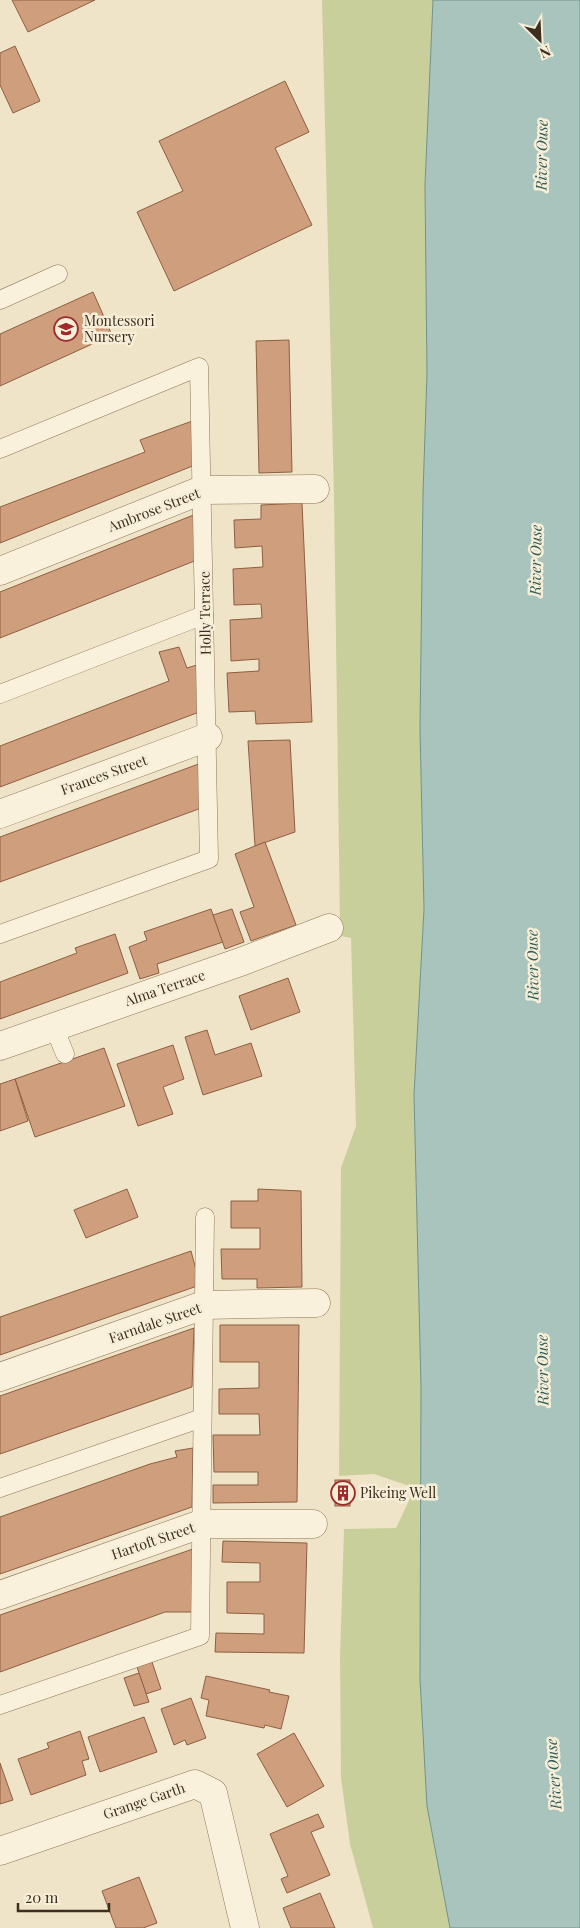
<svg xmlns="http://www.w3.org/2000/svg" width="580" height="1928" font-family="'Playfair Display',serif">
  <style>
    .green { fill: #c9cf9b }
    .water { fill: #a9c4bc; stroke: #6f938a }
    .building { fill: #cf9f7d; stroke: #8d5f41 }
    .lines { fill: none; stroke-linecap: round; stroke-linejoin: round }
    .lane-casing { stroke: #8d765c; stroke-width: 19 }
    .street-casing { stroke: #8d765c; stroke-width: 29 }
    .lane { stroke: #faf1dc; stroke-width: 18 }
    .street { stroke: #faf1dc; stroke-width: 28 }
    .labels { text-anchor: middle; stroke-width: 5; stroke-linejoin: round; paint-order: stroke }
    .poi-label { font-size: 14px; fill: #3d2e20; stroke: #f7eed8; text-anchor: start }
    .street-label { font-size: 14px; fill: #3d2e20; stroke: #f7eed8 }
    .water-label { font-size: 15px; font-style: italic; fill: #2f5d5a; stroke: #f7eed8 }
  </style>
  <rect width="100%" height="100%" fill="#f0e4c8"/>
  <path class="green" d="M 322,0 L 433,0 L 425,185 L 427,374 L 423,493 L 420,728 L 424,909 L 414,1095 L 421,1386 L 420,1679 L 427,1806 L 450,1928 L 373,1928 L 350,1844 L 341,1778 L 340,1658 L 344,1529 L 396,1528 L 415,1488 L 374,1474 L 339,1476 L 341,1168 L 356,1126 L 351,938 L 341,936 L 340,926 L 334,497 Z"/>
  <path class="water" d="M 433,0 L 580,0 L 580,1928 L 450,1928 L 427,1806 L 420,1679 L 421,1386 L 414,1095 L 424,909 L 420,728 L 423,493 L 427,374 L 425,185 Z"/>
  <g class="building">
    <path d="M 12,0 L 95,0 L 28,32 Z"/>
    <path d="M 15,46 L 40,101 L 13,113 L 0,85 L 0,53 Z"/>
    <path d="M 285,81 L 309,132 L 275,148 L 312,225 L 174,291 L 137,212 L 183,191 L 159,141 Z"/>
    <path d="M 93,292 L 112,335 L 0,386 L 0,334 Z"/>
    <path d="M 289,340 L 292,472 L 259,473 L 256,341 Z"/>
    <path d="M 195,420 L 195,465 L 0,543 L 0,507 L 145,452 L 140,440 Z"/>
    <path d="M 302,503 L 312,722 L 256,724 L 255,711 L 229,712 L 227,673 L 259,671 L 259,659 L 231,661 L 230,620 L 262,618 L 261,604 L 234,605 L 233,569 L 263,567 L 262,546 L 235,548 L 234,520 L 261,519 L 261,505 Z"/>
    <path d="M 196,514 L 197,560 L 0,638 L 0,592 Z"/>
    <path d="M 179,647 L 187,668 L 200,664 L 202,711 L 0,787 L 0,746 L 169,681 L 159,652 Z"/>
    <path d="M 290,740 L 295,832 L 255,846 L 248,741 Z"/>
    <path d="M 204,762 L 204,807 L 0,882 L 0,837 Z"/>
    <path d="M 265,842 L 296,925 L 251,941 L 240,912 L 254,907 L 235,854 Z"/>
    <path d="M 211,909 L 223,942 L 157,964 L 159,973 L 140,979 L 129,947 L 147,940 L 144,932 Z"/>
    <path d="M 232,909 L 244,942 L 225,949 L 213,915 Z"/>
    <path d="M 115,934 L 128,973 L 0,1019 L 0,982 L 77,953 L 75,948 Z"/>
    <path d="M 288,978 L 300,1012 L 251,1030 L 239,996 Z"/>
    <path d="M 207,1030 L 215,1055 L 251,1043 L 262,1076 L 203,1095 L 185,1037 Z"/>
    <path d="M 173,1045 L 184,1079 L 163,1087 L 173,1114 L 138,1126 L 117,1064 Z"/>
    <path d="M 104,1048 L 125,1106 L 35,1137 L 15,1079 Z"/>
    <path d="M 15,1079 L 28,1121 L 0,1131 L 0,1084 Z"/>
    <path d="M 127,1189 L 138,1217 L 86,1238 L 74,1210 Z"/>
    <path d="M 258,1189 L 301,1191 L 302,1287 L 257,1288 L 257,1279 L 222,1279 L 221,1249 L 260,1249 L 260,1228 L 231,1228 L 231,1201 L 258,1201 Z"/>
    <path d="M 191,1251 L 200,1285 L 0,1355 L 0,1317 Z"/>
    <path d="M 220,1325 L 299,1325 L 297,1502 L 213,1503 L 213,1485 L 258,1485 L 258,1472 L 214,1472 L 213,1435 L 260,1435 L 259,1414 L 219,1414 L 219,1389 L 259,1388 L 259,1362 L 220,1362 Z"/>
    <path d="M 194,1328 L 192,1387 L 0,1454 L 0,1396 Z"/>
    <path d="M 193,1448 L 192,1507 L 0,1574 L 0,1517 L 150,1464 L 177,1457 L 175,1451 Z"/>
    <rect x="335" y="1480" width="15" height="26"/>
    <path d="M 223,1541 L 307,1543 L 304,1653 L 215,1652 L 216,1633 L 264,1634 L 264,1614 L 227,1613 L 227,1582 L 260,1582 L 260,1563 L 222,1562 Z"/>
    <path d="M 193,1549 L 192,1612 L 165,1612 L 0,1672 L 0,1615 Z"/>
    <path d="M 152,1662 L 161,1689 L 146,1694 L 137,1667 Z"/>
    <path d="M 139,1673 L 149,1702 L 134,1706 L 124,1678 Z"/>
    <path d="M 206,1676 L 270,1690 L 269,1692 L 289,1696 L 281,1729 L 265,1725 L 264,1728 L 206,1716 L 209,1700 L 201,1698 Z"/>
    <path d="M 191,1698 L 206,1738 L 187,1745 L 185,1740 L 174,1745 L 161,1709 Z"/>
    <path d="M 144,1717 L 157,1752 L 100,1772 L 88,1737 Z"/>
    <path d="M 80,1731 L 89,1759 L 82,1761 L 86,1775 L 31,1795 L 18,1759 L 49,1748 L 47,1743 Z"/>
    <path d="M 294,1733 L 324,1786 L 287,1807 L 257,1754 Z"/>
    <path d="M 0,1763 L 13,1800 L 0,1804 Z"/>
    <path d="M 318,1814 L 324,1827 L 311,1832 L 330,1875 L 287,1893 L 281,1879 L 288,1876 L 270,1834 Z"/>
    <path d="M 139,1877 L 157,1923 L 143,1928 L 116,1928 L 102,1891 Z"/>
    <path d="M 320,1893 L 335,1928 L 291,1928 L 283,1908 Z"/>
  </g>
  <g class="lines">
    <g class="lane-casing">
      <g id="lane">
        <path d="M 0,300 L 58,274"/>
        <path d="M 0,449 L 199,367 L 209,859 L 0,934"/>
        <path d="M 0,694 L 204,615"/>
        <path d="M 54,1027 L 65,1054"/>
        <path d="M 0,1488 L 202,1418"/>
        <path d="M 0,1705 L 200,1636 L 205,1217"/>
      </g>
    </g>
    <g class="street-casing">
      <g id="street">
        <path d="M 0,571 L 202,490 L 315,489"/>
        <path d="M 0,814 L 208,737"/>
        <path d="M 0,1046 L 243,961 L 329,928"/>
        <path d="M 0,1377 L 204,1305 L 316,1303"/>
        <path d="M 0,1595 L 201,1524 L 313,1524"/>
        <path d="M 0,1851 L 195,1784 L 213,1793 L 245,1928"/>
      </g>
    </g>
    <use href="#lane" class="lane"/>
    <use href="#street" class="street"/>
  </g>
  <defs>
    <g id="school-ring" transform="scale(1.25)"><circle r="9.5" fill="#f7eed8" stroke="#9e2a2b" stroke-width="1.5"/><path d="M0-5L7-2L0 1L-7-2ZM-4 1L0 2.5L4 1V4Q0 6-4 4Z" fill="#9e2a2b"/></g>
    <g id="building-ring" transform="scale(1.25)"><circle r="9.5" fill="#f7eed8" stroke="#9e2a2b" stroke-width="1.5"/><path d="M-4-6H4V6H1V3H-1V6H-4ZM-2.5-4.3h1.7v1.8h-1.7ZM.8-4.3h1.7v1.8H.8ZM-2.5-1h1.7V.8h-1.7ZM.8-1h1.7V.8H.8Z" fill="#9e2a2b"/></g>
  </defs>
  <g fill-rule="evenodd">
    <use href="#school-ring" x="66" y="329"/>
    <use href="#building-ring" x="343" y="1493"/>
  </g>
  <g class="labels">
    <g class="poi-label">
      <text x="84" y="326">Montessori<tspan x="84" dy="16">Nursery</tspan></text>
      <text x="360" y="1498">Pikeing Well</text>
    </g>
    <g class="street-label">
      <text transform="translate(154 510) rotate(-21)" y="5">Ambrose Street</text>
      <text transform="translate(205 613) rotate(-91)" y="5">Holly Terrace</text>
      <text transform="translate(104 775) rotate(-20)" y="5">Frances Street</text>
      <text transform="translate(165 988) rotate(-19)" y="5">Alma Terrace</text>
      <text transform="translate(155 1323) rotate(-19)" y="5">Farndale Street</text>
      <text transform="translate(153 1541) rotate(-19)" y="5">Hartoft Street</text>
      <text transform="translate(144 1801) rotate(-19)" y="5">Grange Garth</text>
    </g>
    <g class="water-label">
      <text transform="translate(542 155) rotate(-89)" y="5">River Ouse</text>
      <text transform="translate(536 560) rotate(-89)" y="5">River Ouse</text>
      <text transform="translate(533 965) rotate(-91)" y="5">River Ouse</text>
      <text transform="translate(543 1370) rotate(-91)" y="5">River Ouse</text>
      <text transform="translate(554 1774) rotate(-94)" y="5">River Ouse</text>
    </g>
  </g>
  <g transform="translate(540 40) rotate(156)" stroke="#f7eed8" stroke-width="4" paint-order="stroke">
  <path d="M0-4L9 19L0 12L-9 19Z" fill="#3d2e20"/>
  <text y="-8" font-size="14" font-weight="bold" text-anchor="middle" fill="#3d2e20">N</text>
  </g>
  <path d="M18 1903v8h91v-8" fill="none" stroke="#3d2e20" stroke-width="2.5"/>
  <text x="25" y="1903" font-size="15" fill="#3d2e20" stroke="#f7eed8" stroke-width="4" paint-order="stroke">20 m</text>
</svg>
